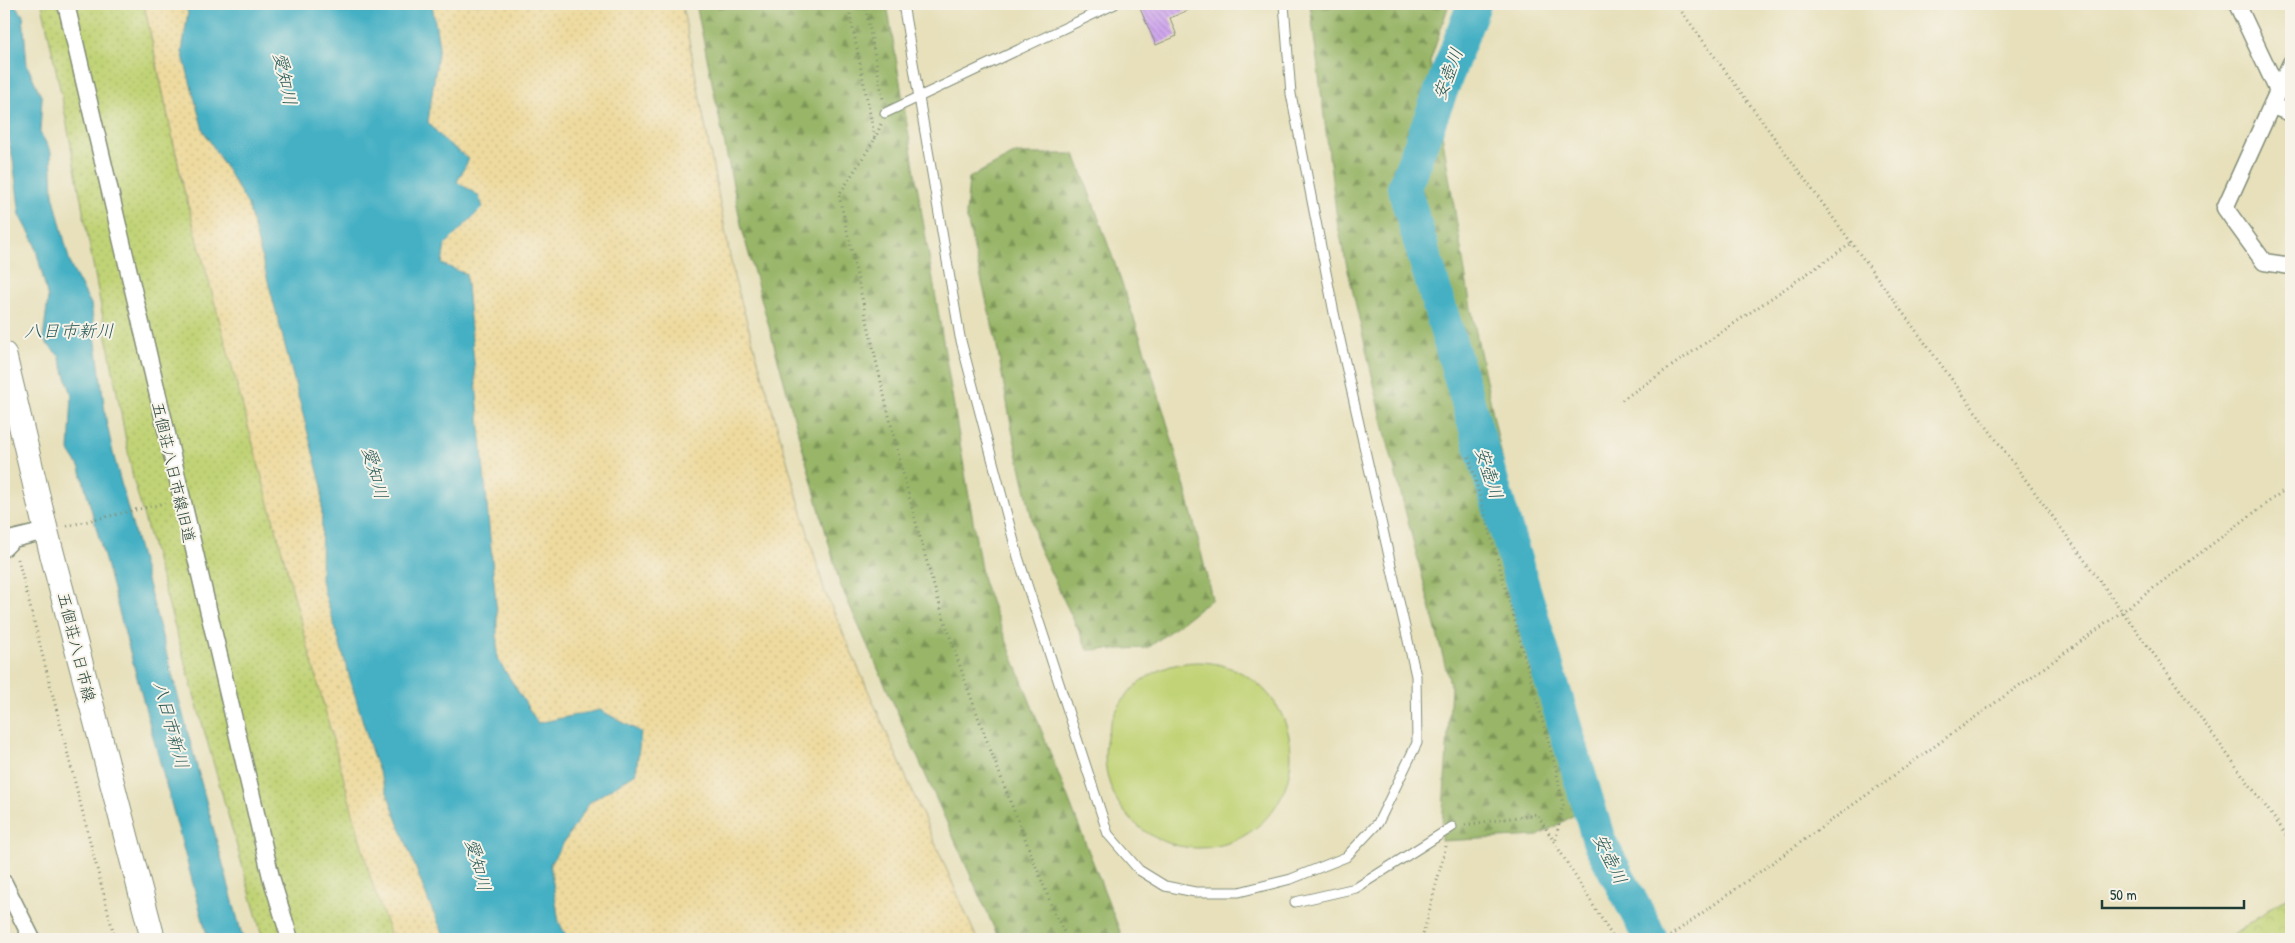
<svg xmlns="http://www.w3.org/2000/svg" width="2295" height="943" font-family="'Patrick Hand','Klee One',sans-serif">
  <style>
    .grass { fill: url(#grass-dots); stroke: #708855 }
    .forest { fill: url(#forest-firs); stroke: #5c794e }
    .sand { fill: url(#sand-dots); stroke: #868c69 }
    .park { fill: url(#park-crowns); stroke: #708855 }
    .garden { fill: #c1d376; stroke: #708855 }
    .water { fill: #45b0c4; stroke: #32767c }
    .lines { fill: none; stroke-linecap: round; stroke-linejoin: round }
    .river { stroke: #45b0c4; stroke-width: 34 }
    .building { fill: url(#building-back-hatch) }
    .service-casing { stroke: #838e78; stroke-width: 11 }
    .minor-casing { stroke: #838e78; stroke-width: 19 }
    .secondary-casing { stroke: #838e78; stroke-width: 26 }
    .path { stroke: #838e78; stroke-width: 3; stroke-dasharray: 1 4; stroke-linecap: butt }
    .service { stroke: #fff; stroke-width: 9 }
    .minor { stroke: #fff; stroke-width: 16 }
    .secondary { stroke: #fff; stroke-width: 24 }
    .labels { text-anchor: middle; stroke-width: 4; stroke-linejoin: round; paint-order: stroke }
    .street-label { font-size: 16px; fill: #1f3d34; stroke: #f7f3e8 }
    .water-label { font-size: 18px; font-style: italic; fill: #285a58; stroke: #f7f3e8 }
  </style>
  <defs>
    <pattern id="grass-dots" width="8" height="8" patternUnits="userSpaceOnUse" patternTransform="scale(1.25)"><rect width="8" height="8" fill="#c1d376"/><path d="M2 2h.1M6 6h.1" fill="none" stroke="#a5b667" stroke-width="1.8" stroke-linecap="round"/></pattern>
    <pattern id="forest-firs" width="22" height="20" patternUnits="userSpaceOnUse" patternTransform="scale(1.25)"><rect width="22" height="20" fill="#98b567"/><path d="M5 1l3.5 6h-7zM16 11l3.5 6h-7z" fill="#7b9456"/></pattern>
    <pattern id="sand-dots" width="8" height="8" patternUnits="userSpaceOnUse" patternTransform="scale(1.25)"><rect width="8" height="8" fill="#eeda9e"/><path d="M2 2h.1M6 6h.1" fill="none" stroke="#ccbc89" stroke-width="1.8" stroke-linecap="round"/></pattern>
    <pattern id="park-crowns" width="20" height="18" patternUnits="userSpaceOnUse" patternTransform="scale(1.25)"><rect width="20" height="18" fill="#c1d376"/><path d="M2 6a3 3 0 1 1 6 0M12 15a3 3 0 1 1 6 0" fill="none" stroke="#a5b667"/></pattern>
    <pattern id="building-back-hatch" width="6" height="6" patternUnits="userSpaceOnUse" patternTransform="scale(1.25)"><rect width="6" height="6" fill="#d1a8ef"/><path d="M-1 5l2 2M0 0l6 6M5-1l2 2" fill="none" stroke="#a98ac2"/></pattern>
  </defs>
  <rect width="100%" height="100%" fill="#f7f3e8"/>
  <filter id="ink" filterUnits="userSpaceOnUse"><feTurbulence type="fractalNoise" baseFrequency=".02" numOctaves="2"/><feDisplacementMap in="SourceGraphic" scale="10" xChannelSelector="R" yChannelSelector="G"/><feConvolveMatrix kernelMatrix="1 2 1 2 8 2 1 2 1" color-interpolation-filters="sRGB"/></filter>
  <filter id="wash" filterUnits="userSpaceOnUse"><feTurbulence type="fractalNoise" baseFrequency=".0096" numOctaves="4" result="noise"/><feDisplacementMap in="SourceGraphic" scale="20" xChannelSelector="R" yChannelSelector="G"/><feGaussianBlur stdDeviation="1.12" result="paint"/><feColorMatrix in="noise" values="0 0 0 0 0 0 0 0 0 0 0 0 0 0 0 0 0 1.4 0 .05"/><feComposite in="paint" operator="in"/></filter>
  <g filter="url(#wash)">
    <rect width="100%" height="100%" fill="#e7e0bb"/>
    <path class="grass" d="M 42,4 L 144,4 L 183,186 L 399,939 L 263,939 L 133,478 L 62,98 Z"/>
    <g class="forest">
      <path d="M 696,4 L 887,4 L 983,581 L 1123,939 L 999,939 L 840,584 L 742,229 Z"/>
      <path d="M 1310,4 L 1449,4 L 1430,62 L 1471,308 L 1576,814 L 1538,836 L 1441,841 L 1451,688 L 1385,432 L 1338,227 Z"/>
      <path d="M 1014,154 L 1075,154 C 1107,241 1139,328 1165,416 C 1183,476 1198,538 1212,599 L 1148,648 L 1088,650 L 1038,546 L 1012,430 L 996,341 L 966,215 L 969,178 Z"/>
    </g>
    <path class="sand" d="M 144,4 L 682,4 L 734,277 L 825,592 L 977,939 L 392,939 L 372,883 L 183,186 Z"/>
    <path class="park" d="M 2291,893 L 2291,939 L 2228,939 Z"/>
    <circle class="garden" cx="1198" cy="755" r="93"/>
    <g class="water">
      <path d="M 4,4 L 14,4 L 23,15 L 27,65 L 42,98 L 40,132 L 51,152 L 53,194 L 71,267 L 91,304 L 106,419 L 113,453 L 243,939 L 208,939 L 80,468 L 69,451 L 72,395 L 59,356 L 43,340 L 48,298 L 34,241 L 20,215 L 13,160 L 4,121 Z"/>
      <path d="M 182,4 L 432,4 L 439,46 L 428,122 L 444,140 L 469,159 L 457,182 L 478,195 L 483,207 L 445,245 L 442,264 L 466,274 L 497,614 L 497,658 L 538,723 L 600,710 L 641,732 L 636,773 L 590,802 L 550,864 L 559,922 L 568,939 L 446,939 L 429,903 L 373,756 L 321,581 L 322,487 L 248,205 L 203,130 L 182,52 L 188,12 Z"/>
    </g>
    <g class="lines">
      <path class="river" d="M 1474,4 L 1404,188 L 1599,841 L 1651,939"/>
    </g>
    <g id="blocks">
      <path class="building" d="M 1138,4 L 1202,4 L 1170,18 L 1177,36 L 1156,45 Z"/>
    </g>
  </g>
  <g filter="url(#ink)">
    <use href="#blocks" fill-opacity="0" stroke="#838e78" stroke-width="1"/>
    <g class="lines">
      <g class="service-casing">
        <g id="service">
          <path d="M 903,4 L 960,337 L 1018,557 L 1108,834 L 1139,870 L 1165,886 L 1195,892 L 1239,892 L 1291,879 L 1346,857 L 1378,823 L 1417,743 L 1416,676 L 1334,313 L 1291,94 L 1284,4"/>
          <path d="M 885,113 L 1115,4"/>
          <path d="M 1295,902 L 1356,888 L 1452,827"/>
        </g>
      </g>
      <g class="minor-casing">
        <g id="minor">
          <path d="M 66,4 L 271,877 L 290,939"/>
          <path d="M 2237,4 L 2278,91 L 2225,208 L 2264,262 L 2291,266"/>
          <path d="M 2278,91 L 2291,63"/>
          <path d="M 2272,106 L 2291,113"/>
          <path d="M 4,548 L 13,539 L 46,531"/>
          <path d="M 4,883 L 32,939"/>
        </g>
      </g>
      <g class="secondary-casing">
        <path id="secondary" d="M 4,354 L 46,531 L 153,939"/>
      </g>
      <g class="path">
        <path d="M 848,4 L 875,139 L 839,195 C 869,328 897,463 936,593 C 970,704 1014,810 1056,917 L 1068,939"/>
        <path d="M 865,4 L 883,99"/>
        <path d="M 1676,4 L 2291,841"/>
        <path d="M 875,139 L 881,124"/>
        <path d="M 1622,400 L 1852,243"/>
        <path d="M 1469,457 L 1556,769 L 1563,805 L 1555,843"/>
        <path d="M 4,503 L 9,524"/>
        <path d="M 67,526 L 165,503"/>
        <path d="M 18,559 L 115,939"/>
        <path d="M 1465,825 L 1537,814 L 1614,939"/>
        <path d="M 1422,939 L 1446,846"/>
        <path d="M 1666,939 L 2123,611 L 2291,485"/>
      </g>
      <use href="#service" class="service"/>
      <use href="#minor" class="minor"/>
      <use href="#secondary" class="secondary"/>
    </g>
  </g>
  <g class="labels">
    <g class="street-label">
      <text transform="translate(174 472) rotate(77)" y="6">五個荘八日市線旧道</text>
      <text transform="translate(77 647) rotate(76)" y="6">五個荘八日市線</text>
    </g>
    <g class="water-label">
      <text transform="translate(1448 74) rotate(-69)" y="6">安壺川</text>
      <text transform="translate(285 79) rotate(78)" y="6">愛知川</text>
      <text x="69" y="337">八日市新川</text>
      <text transform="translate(375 473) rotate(75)" y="6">愛知川</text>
      <text transform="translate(1489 473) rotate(73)" y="6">安壺川</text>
      <text transform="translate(171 725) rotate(75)" y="6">八日市新川</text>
      <text transform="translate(1610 859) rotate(64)" y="6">安壺川</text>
      <text transform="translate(478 865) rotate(75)" y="6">愛知川</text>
    </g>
  </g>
  <rect width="2295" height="943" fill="none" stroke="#f7f3e8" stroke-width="20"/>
  <path d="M2102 900v8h142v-8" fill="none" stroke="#1f3d34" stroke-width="2.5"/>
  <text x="2110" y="900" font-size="15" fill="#1f3d34" stroke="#f7f3e8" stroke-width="4" paint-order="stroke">50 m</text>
</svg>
